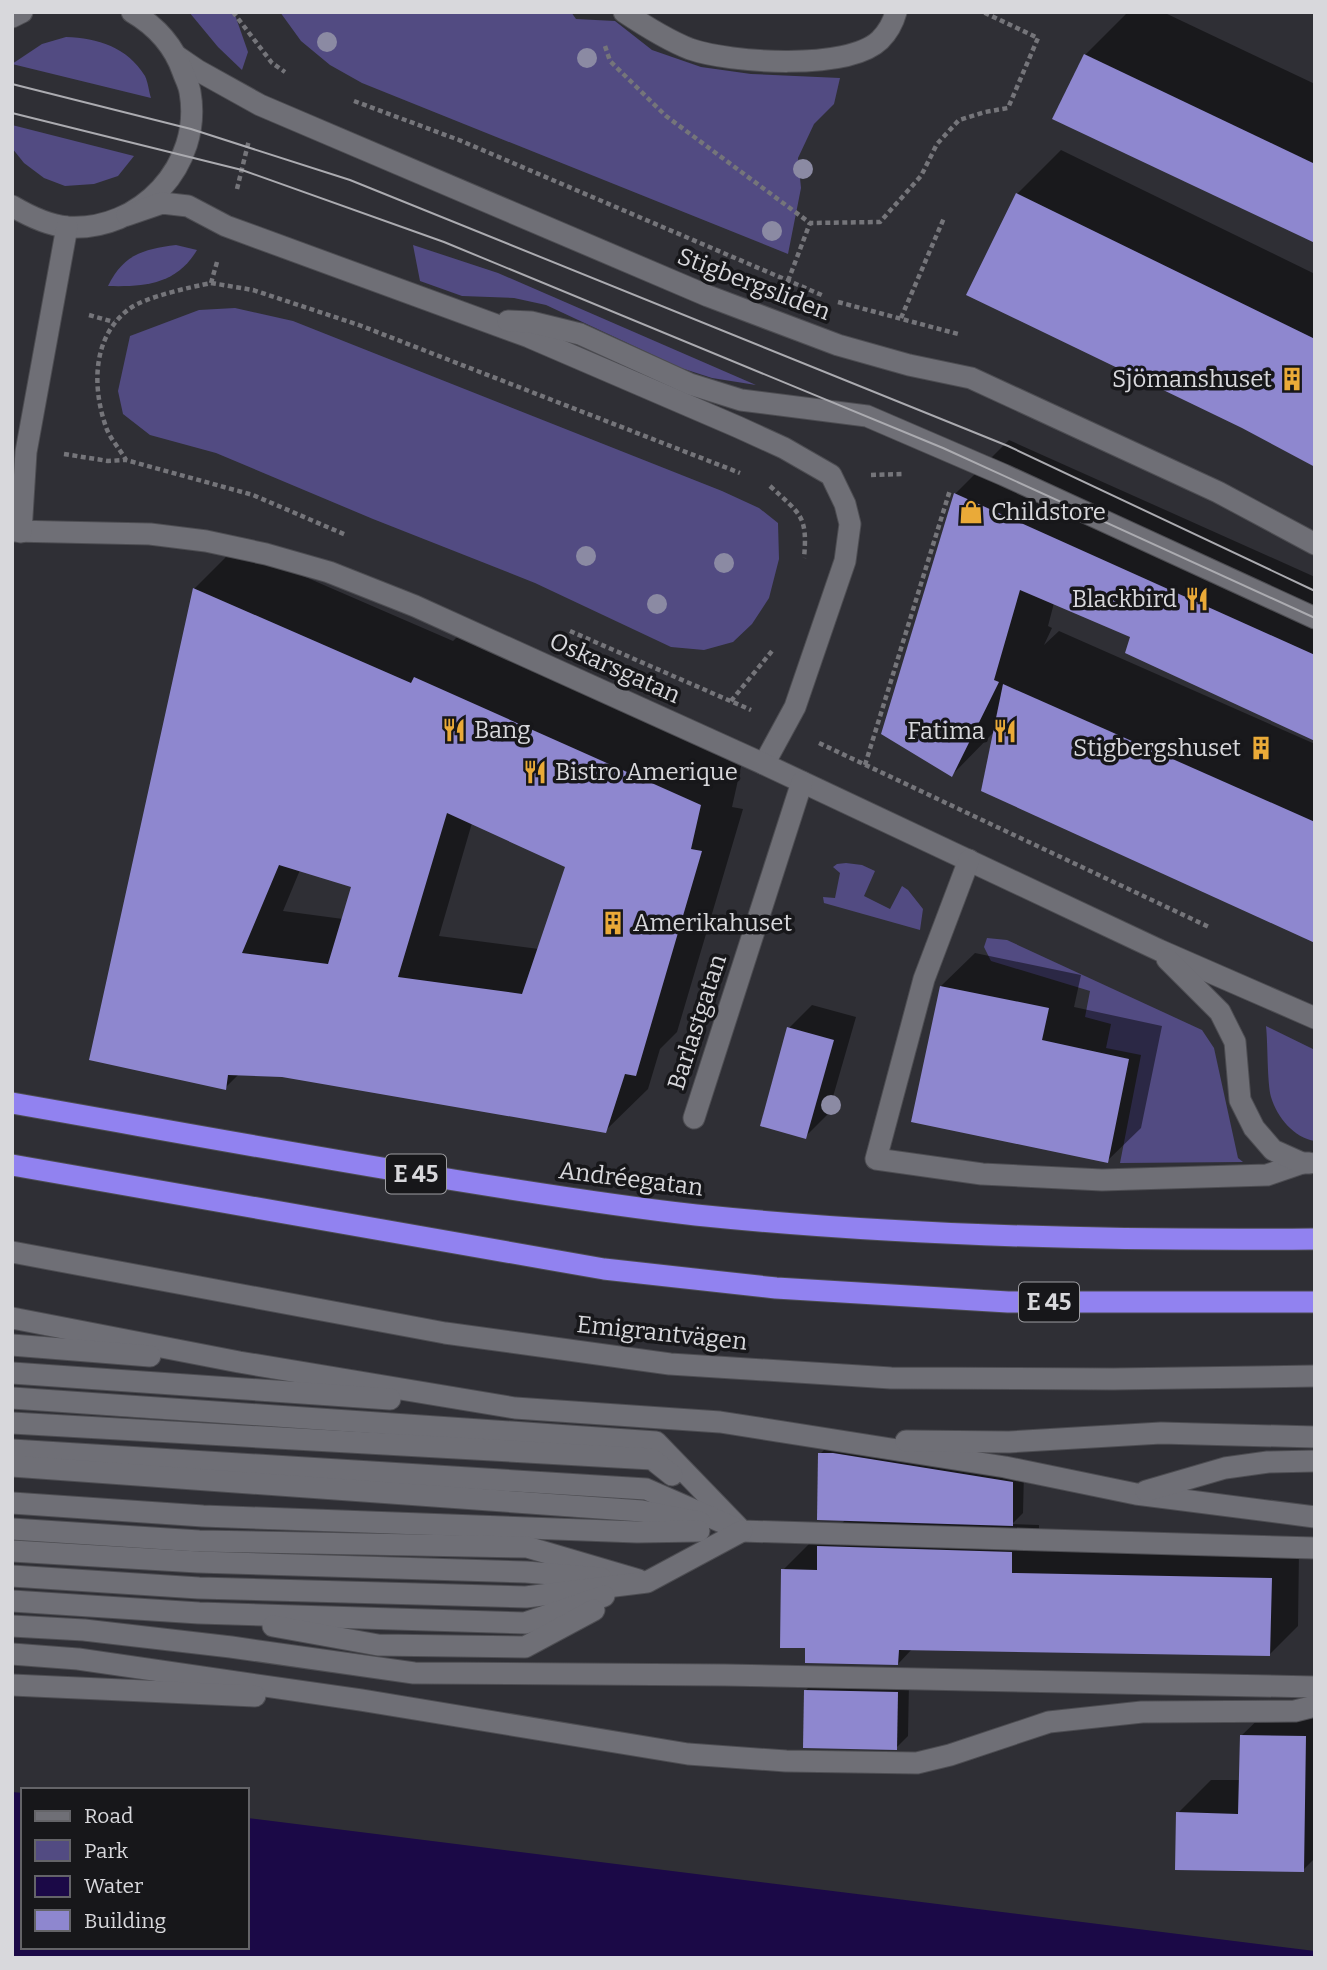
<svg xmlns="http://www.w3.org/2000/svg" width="1327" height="1970" font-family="Bitter,serif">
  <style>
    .green { fill: #524b82 }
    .water { fill: #1b0947 }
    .shadow { fill: #0007; fill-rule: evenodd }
    .building { fill: #8e87cf; fill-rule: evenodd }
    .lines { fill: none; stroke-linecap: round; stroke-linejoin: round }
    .minor-casing { stroke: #4d4d52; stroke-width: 23 }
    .highway-casing { stroke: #4d4d52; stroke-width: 23 }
    .path { stroke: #75757a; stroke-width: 4.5; stroke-dasharray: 5 3.5; stroke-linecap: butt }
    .minor { stroke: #6f6f76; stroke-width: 21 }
    .highway { stroke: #9182f0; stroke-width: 21 }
    .tram { stroke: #ababb0; stroke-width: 2 }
    .tree { fill: #8b8aa3 }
    .labels { text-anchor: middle; stroke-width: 7; stroke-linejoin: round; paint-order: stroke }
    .shield { fill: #17171a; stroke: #9e9ea2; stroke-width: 2 }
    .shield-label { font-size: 23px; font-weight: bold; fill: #d8d8dc }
    .street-label { font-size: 24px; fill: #d8d8dc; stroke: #17171a }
    .poi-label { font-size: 24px; fill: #d8d8dc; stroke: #17171a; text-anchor: end }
  </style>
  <rect width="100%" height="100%" fill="#2f2f35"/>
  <g class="green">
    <path d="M 189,12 L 234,12 L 248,52 L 242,70 L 218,47 Z"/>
    <path d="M 280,12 L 571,12 L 576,19 L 615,21 L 652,50 L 701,67 L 751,74 L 840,78 L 834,104 L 814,124 L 798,158 L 801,188 L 788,254 L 362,83 L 330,65 L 301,41 Z"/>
    <path d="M 66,37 C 98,38 127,47 145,76 C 148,82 149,92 151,98 L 12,64 L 42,44 Z"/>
    <path d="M 12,125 L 134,156 L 118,176 L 94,184 L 65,186 L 44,178 L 24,163 L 12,148 Z"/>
    <path d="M 176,245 L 197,250 C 177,284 145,287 108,286 C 123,255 143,249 176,245 Z"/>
    <path d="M 413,245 L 498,273 L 756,385 L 712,378 L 681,368 L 546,305 L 514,298 L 462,296 L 420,281 Z"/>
    <path d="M 235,308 L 293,321 L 722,491 L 759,508 L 778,523 L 779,559 L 769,598 L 752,624 L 733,642 L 704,650 L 671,647 L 535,583 L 373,519 L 216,453 L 150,435 L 123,414 L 118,391 L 130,336 L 199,310 Z"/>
    <path d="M 846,863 L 862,865 L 875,871 L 864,896 L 890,909 L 902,886 L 908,890 L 923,909 L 920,930 L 824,903 L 823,897 L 835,898 L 840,873 L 833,867 L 837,864 Z"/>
    <path d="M 987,938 L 1007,940 L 1202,1030 L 1214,1048 L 1238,1158 L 1243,1162 L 1120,1163 L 1141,1055 L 1106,1048 L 1111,1024 L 1085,1017 L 1090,991 L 991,961 L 984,947 Z"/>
    <path d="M 1266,1026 L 1315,1050 L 1315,1141 C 1294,1138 1277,1117 1271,1097 C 1267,1081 1268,1045 1266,1026 Z"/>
  </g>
  <path class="water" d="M 12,1792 L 23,1793 L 23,1947 L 247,1947 L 247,1818 L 1315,1951 L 1315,1958 L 12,1958 Z"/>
  <g class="shadow">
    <path d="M 1128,12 L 1163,12 L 1315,84 L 1315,242 L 1085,55 Z"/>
    <path d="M 1061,150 L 1315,274 L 1315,465 L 1017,194 Z"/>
    <path d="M 1009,440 L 1315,577 L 1315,739 L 1132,636 L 1054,603 L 1048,626 L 1052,628 L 1044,645 L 1059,631 L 1315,744 L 1315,940 L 995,731 L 952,775 L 955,494 Z"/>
    <path d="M 236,547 L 453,641 L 458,636 L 742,762 L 732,807 L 743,809 L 677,1032 L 660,1049 L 648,1089 L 605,1131 L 282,1075 L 240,1073 L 225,1088 L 91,1059 L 194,589 ZM 472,823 L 567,866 L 539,949 L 439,936 ZM 300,870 L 353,886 L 343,919 L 283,911 Z"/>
    <path d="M 975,953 L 1081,975 L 1074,1007 L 1162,1026 L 1141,1128 L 1107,1161 L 941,986 Z"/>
    <path d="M 812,1005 L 856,1017 L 828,1114 L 805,1137 L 789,1028 Z"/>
    <path d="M 832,1442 L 1024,1471 L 1023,1513 L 1012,1524 L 1039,1525 L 1039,1546 L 1299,1550 L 1298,1626 L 1270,1654 L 913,1648 L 898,1664 L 783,1570 L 811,1542 L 824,1542 L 846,1519 L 820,1454 Z"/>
    <path d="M 817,1679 L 909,1681 L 908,1736 L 896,1748 L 806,1690 Z"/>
    <path d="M 1275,1703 L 1315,1703 L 1315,1858 L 1303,1870 L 1178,1813 L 1211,1780 L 1241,1780 L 1241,1736 Z"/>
  </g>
  <g class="building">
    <path d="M 1084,54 L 1315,164 L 1315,243 L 1052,119 Z"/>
    <path d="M 1016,193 L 1315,339 L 1315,467 L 1242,428 L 966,295 Z"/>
    <path d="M 954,493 L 1315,655 L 1315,741 L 1125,653 L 1130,637 L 1020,590 L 994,680 L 999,682 L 952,777 L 881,734 Z"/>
    <path d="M 193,588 L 411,683 L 414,677 L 701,805 L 691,849 L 702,851 L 636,1076 L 625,1074 L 606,1133 L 282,1077 L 228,1075 L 226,1090 L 89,1060 ZM 447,813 L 565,867 L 522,994 L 398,977 ZM 279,865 L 351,887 L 328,964 L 242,953 Z"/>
    <path d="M 1003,684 L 1315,822 L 1315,943 L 981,791 Z"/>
    <path d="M 940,986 L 1049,1008 L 1042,1040 L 1129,1059 L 1108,1163 L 911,1122 Z"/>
    <path d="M 787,1027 L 834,1040 L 806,1139 L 760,1126 Z"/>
    <path d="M 818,1453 L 833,1453 L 1013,1482 L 1013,1526 L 817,1520 Z"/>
    <path d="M 817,1546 L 1012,1552 L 1012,1573 L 1272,1578 L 1270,1656 L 899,1650 L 898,1665 L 805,1663 L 805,1648 L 780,1648 L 781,1569 L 817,1570 Z"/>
    <path d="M 804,1690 L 898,1692 L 897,1750 L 803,1748 Z"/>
    <path d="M 1240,1735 L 1306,1736 L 1304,1872 L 1175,1870 L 1176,1812 L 1238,1814 Z"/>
  </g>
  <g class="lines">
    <g class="minor-casing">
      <g id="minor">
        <path d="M 624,12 C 645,26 667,40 690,49 C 730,63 848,71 880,40 C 888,32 893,23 896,12"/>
        <path d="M 12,17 L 22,12"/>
        <path d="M 178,57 L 197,70 L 260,105 L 708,296 L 838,345 L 909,365 L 971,378 L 1218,492 L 1315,544"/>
        <path d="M 12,206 C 29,216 47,225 67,227 C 140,232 203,165 190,92 C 189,85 185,78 183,72 C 174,46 156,26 132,12"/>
        <path d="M 127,215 L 162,203 L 188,206 L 226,226 L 529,337 L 738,427 L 784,448 L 831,475 L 845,504 L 850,524 L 845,561 L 795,707 L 764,764"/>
        <path d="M 508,321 L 531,322 L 580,334 L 690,384 L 741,400 L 867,416 L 1004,475 L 1315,618"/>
        <path d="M 12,531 L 150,534 L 206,541 L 266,554 L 329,572 L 415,606 L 764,764 L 1159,950 L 1315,1018"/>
        <path d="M 21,532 L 26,452 L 67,227"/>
        <path d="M 969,860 L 924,979 L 876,1159 L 982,1174 L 1102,1180 L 1267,1175 L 1302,1163"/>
        <path d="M 1167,959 L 1220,1012 L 1235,1042 L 1240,1100 L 1254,1128 L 1273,1150 L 1302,1163 L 1309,1163"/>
        <path d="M 694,1118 L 802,782"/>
        <path d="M 12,1252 L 445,1333 L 670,1364 L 891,1378 L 1113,1379 L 1315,1376"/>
        <path d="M 12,1318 L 239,1362 L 515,1408 L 720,1422 L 1005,1467 L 1136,1494 L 1315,1517"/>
        <path d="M 12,1345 L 150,1356"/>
        <path d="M 12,1373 L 390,1399"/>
        <path d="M 12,1398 L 656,1442 L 742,1531 L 1315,1548"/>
        <path d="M 12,1423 L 652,1459 L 672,1475"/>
        <path d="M 906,1441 L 1009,1442 L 1161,1433 L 1315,1437"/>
        <path d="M 12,1450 L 646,1489 L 733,1527"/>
        <path d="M 12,1466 L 642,1511 L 700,1522"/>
        <path d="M 1146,1491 L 1225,1468 L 1268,1462 L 1315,1461"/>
        <path d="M 12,1503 L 203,1516 L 637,1532 L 699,1531"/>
        <path d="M 12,1529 L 199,1541 L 527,1547 L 639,1580"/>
        <path d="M 12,1551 L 198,1562 L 526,1572 L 601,1578"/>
        <path d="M 12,1576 L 199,1588 L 526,1597 L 647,1582 L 742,1531"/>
        <path d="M 12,1601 L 199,1613 L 525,1623 L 604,1596"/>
        <path d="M 12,1626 L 84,1630 L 231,1647 L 414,1673 L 725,1675 L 1315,1687"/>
        <path d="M 273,1626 L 378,1645 L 525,1647 L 594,1610"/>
        <path d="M 12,1654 L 78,1659 L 361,1700 L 688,1754 L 786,1761 L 917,1763 L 950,1755 L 1049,1722 L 1142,1712 L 1295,1711 L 1315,1706"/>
        <path d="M 12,1685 L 255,1696"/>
      </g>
    </g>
    <g class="highway-casing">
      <g id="highway">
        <path d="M 12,1103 C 160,1129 306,1156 454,1180 C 534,1193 615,1206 696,1215 C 901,1236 1108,1241 1315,1239"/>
        <path d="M 12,1165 L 604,1269 L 776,1288 L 1008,1302 L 1315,1302"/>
      </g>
    </g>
    <g class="path">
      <path d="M 233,12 L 272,63 L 285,72"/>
      <path d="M 605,46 L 610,61 L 666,116 L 810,223 L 880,222 L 921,176 L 937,144 L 959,120 L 985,112 L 1008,108 L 1038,38 L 983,12"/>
      <path d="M 354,101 L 459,140 L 824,296"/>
      <path d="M 237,189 L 249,140"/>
      <path d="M 217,262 L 211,283 C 191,287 145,297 129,309 C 92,337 92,387 106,427 C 110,439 120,449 126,460 L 253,495 L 346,535"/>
      <path d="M 788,281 L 810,223"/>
      <path d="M 211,283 L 253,290 L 359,325 L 740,473"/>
      <path d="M 838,302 L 958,334"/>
      <path d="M 89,315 L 114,322"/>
      <path d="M 901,318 L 944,218"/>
      <path d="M 64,454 L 108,461 L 125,460"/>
      <path d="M 871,475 L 904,474"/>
      <path d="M 770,486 C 800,514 808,515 804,558"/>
      <path d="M 570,631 L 751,710"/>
      <path d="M 731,701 L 772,651"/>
      <path d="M 819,743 L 1209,927"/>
      <path d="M 865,765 L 950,490"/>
    </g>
    <use href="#minor" class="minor"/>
    <use href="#highway" class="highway"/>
    <g class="tram">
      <path d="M 12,84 L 191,129 L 350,180 L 1008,446 L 1315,591"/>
      <path d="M 12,113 L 242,170 L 444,242 L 943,448 L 1315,618"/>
    </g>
  </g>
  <g class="tree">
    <circle cx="327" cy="42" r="10"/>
    <circle cx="587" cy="58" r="10"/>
    <circle cx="803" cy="169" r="10"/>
    <circle cx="772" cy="231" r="10"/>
    <circle cx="586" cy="556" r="10"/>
    <circle cx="724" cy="563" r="10"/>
    <circle cx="657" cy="604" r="10"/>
    <circle cx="831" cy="1105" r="10"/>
  </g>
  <defs>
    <g id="building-bare" transform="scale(1.89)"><path d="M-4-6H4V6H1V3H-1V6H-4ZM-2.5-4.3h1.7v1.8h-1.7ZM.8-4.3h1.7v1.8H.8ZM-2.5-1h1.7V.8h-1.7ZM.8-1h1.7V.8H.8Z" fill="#eaaa38" stroke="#17171a" stroke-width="2.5" paint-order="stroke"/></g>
    <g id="shop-bare" transform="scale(1.89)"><path d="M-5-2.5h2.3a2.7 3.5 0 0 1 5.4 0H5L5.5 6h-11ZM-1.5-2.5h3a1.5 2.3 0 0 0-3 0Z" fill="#eaaa38" stroke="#17171a" stroke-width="2.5" paint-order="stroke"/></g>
    <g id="restaurant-bare" transform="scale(1.89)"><path d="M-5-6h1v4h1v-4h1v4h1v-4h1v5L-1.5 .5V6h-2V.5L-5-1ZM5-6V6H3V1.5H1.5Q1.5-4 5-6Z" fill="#eaaa38" stroke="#17171a" stroke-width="2.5" paint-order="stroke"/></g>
  </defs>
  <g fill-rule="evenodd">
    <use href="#building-bare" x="1292" y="379"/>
    <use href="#shop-bare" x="971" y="512"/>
    <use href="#restaurant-bare" x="1197" y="599"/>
    <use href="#restaurant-bare" x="454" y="730"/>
    <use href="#restaurant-bare" x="1005" y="731"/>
    <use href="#building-bare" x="1261" y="748"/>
    <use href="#restaurant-bare" x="535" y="772"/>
    <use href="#building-bare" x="613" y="923"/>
  </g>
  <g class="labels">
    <g class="shield">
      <rect x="386" y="1154.5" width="60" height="39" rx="5"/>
      <rect x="1019" y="1282.5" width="60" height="39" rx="5"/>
    </g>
    <g class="shield-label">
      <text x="416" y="1182">E 45</text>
      <text x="1049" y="1310">E 45</text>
    </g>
    <g class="street-label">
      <text transform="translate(754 284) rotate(21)" y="8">Stigbergsliden</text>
      <text transform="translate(615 668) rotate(24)" y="8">Oskarsgatan</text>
      <text transform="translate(697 1022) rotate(-72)" y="8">Barlastgatan</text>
      <text transform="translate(631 1179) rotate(7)" y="8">Andréegatan</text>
      <text transform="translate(662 1333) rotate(6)" y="8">Emigrantvägen</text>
    </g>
    <g class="poi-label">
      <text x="1272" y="387">Sjömanshuset</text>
      <text x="991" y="520" text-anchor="start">Childstore</text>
      <text x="1177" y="607">Blackbird</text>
      <text x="474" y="738" text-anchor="start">Bang</text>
      <text x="985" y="739">Fatima</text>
      <text x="1241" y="756">Stigbergshuset</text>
      <text x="555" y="780" text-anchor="start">Bistro Amerique</text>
      <text x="633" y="931" text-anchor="start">Amerikahuset</text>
    </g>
  </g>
  <rect width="1327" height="1970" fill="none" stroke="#d8d8dc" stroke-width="28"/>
  <rect x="21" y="1788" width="228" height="161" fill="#17171a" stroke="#646468" stroke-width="2"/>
  <rect x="35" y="1811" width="35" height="10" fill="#6f6f76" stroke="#646468" stroke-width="2"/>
  <text x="84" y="1823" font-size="21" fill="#d8d8dc">Road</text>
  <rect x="35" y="1840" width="35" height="21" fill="#524b82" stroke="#646468" stroke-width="2"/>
  <text x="84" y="1858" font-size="21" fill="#d8d8dc">Park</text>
  <rect x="35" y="1876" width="35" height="21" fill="#1b0947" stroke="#646468" stroke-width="2"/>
  <text x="84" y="1893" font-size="21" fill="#d8d8dc">Water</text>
  <rect x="35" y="1910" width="35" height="21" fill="#8e87cf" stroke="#646468" stroke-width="2"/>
  <text x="84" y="1928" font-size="21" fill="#d8d8dc">Building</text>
</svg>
